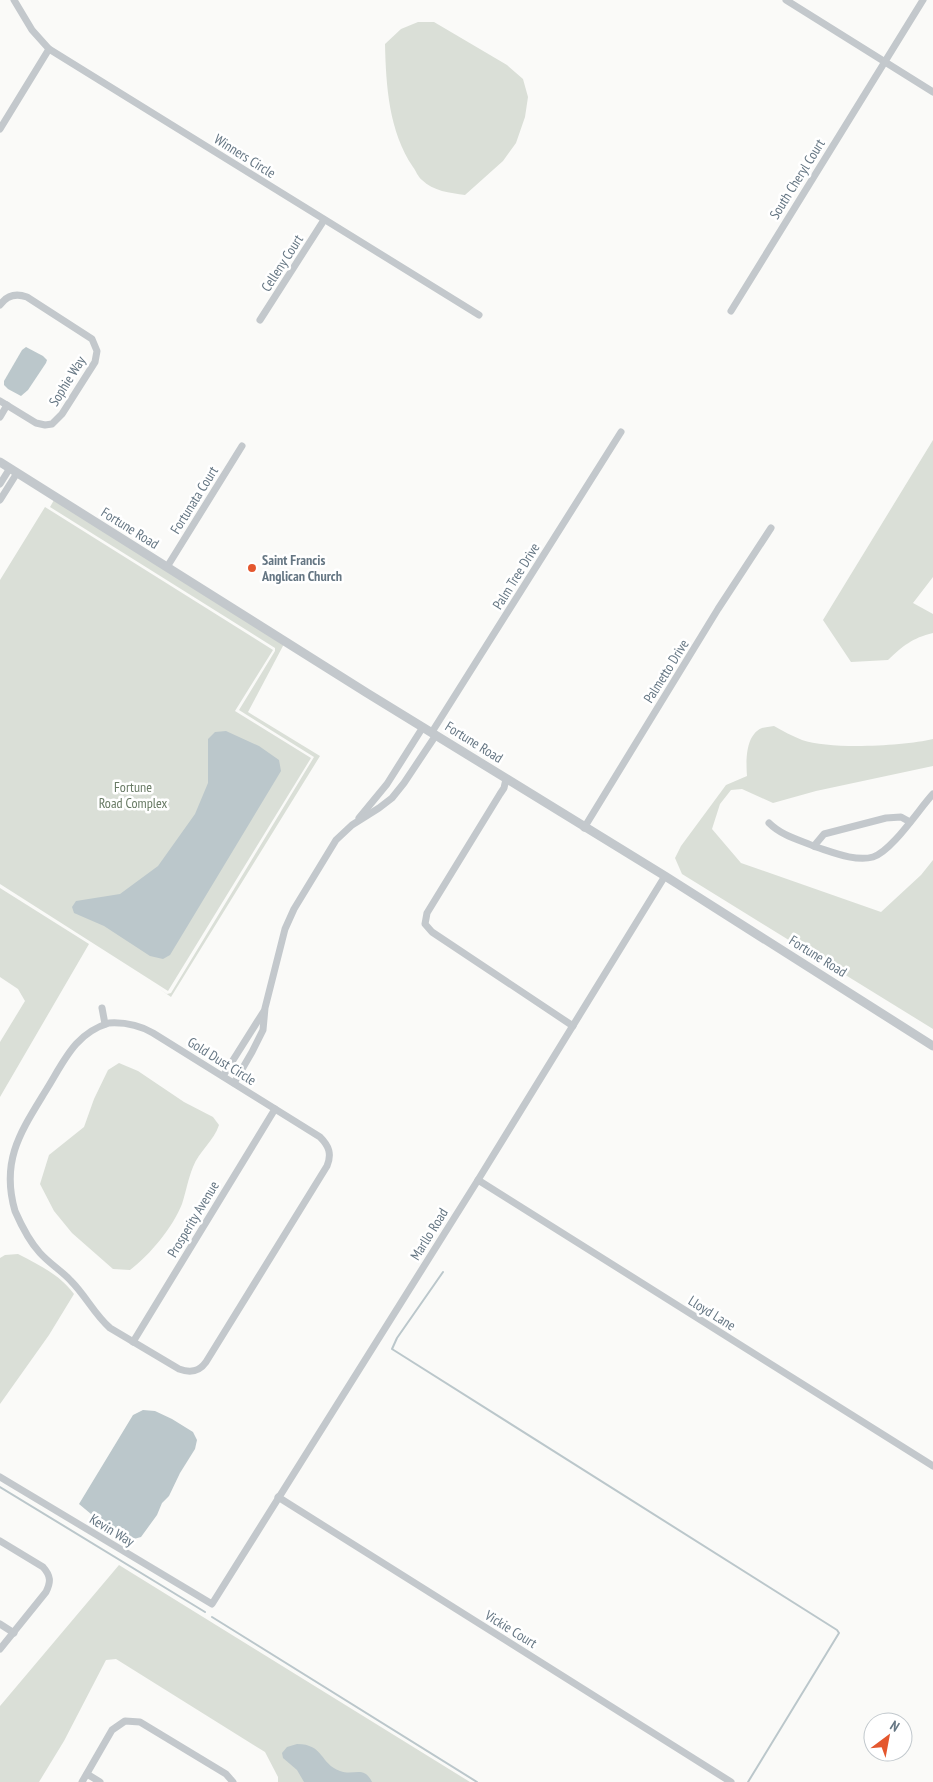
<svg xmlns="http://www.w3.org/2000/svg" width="933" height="1782" font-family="'PT Sans Narrow',sans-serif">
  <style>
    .green { fill: #dadfd7 }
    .water { fill: #bbc7cb }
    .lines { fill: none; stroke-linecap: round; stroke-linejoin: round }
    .stream { stroke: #bbc7cb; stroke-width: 2 }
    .minor { stroke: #c3c8cc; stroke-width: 7 }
    .tertiary { stroke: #c3c8cc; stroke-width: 9 }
    .poi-dot { fill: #e4572e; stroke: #fff; stroke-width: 2 }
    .labels { text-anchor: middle; stroke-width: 5; stroke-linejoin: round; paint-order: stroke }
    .street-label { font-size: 14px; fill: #657683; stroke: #fff }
    .poi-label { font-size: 14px; font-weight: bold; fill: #657683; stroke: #fff; text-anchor: start }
    .park-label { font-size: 14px; fill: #687a64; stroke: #fff }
  </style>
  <rect width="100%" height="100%" fill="#fafaf8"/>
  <g class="green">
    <path d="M 418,22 L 434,22 L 507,65 L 523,79 L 528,97 L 525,117 L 516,143 L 503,161 L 465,195 C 450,193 433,191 422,180 C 418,177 416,171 413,167 C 389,131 386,87 385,44 L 401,29 Z"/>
    <path d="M 933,440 L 933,577 L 913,603 L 933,614 L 933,633 C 912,638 903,646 888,660 L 851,662 L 823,620 Z"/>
    <path d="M 54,500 L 284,644 L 248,712 L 320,756 L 171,997 L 158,988 L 167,994 L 171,993 L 314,757 L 239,710 L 275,651 L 275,648 L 50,507 Z"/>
    <path d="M 45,507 L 273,650 L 235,711 L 311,758 L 168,991 L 0,884 L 0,580 Z"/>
    <path d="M 774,726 C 783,731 792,736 802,740 C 831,750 903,746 933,739 L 933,766 L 816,791 L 773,803 L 742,789 L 731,790 L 720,804 L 712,829 L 741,863 L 881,912 L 921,875 L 933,860 L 933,1029 L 682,874 L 675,858 L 681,846 L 726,785 L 747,776 C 746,762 745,735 762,728 C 765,727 770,727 774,726 Z"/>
    <path d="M 0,888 L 89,944 L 0,1097 L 0,1042 L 25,1001 L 18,989 L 0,977 Z"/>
    <path d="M 119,1063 L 138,1071 L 184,1102 L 213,1117 L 219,1125 C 214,1141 199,1151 193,1167 C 188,1179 186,1192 182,1204 C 173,1227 150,1255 130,1270 L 113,1269 L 72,1233 L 54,1211 L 40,1184 L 49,1155 L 84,1127 L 94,1099 L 108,1070 Z"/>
    <path d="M 18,1254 C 39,1265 59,1274 74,1294 L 49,1335 L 0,1404 L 0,1258 L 5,1255 Z"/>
    <path d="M 119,1565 L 470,1782 L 278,1782 L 278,1777 L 265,1752 L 116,1659 L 106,1660 L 64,1741 L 39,1782 L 0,1782 L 0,1706 Z"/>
  </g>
  <g class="water">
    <path d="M 26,347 L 43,356 L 47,360 L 46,363 L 28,390 L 21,396 L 8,389 L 4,385 L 4,381 L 22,350 Z"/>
    <path d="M 226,731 L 259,746 L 279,760 L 281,771 L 170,955 L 163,959 L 150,956 L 104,926 L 74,913 L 72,907 L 76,901 L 120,894 L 158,866 L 195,814 L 208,783 L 208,739 L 215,732 Z"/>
    <path d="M 143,1410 L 155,1411 L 172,1419 L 193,1432 L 197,1440 L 195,1449 L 180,1473 L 169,1496 L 162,1503 L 157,1515 L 141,1537 L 134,1539 L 91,1514 L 79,1504 L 133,1415 Z"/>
    <path d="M 297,1744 C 324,1744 320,1764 340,1771 C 354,1776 364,1765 372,1782 L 304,1782 L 297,1770 L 283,1758 L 282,1753 L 287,1747 Z"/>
  </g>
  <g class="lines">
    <g class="stream">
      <path d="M 443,1272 L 397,1338 L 392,1349 L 837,1630 L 839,1633 L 748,1782"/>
      <path d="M 0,1487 L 205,1612"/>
      <path d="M 212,1617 L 477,1782"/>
    </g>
    <g class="minor">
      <path d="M 14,0 L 32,30 L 49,49 L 479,315"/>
      <path d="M 786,0 L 933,92"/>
      <path d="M 0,129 L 49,49"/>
      <path d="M 0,305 C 7,295 16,293 27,297 L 92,339 L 97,351 L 95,362 L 62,414 L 52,424 L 45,425 L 36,423 L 0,401"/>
      <path d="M 731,311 L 923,0"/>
      <path d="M 260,320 L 324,220"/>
      <path d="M 0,417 L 7,405"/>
      <path d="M 0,484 L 10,468"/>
      <path d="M 0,500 L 17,473"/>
      <path d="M 167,567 L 242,446"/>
      <path d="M 432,732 L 621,432"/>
      <path d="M 506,779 L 504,788 L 500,794 L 427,913 L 425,924 L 432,932 L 573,1026"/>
      <path d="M 359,818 L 387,784 L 423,727"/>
      <path d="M 769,823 C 782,836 800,840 816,847 C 832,852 856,862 873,857 C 892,851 919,809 933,794"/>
      <path d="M 584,828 L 718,609 L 771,528"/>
      <path d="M 814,846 L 824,834 L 886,818 L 901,817 L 910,822"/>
      <path d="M 102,1008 L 105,1024"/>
      <path d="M 109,1023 C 126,1022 139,1025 153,1033 L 320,1137 C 329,1146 332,1154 327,1166 L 206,1362 C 199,1372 190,1373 179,1369 L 110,1328 C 94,1314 86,1296 71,1281 C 62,1271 50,1264 40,1253 C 29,1241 22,1227 15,1211 C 0,1159 22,1130 48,1087 C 65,1059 76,1033 109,1023 Z"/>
      <path d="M 223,1076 L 264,1011"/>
      <path d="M 234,1083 L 252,1052 L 263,1030 L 265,1008 L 285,929 L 294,909 L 336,840 L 352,825 L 379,808 L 392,798 L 404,783 L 436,735"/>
      <path d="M 478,1180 L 933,1466"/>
      <path d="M 133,1342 L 275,1109"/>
      <path d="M 0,1477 L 212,1604 L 478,1180 L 665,876"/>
      <path d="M 278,1497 L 731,1782"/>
      <path d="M 0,1541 L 43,1567 C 51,1576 51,1582 46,1592 L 0,1649"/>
      <path d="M 0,1624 L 14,1633"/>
      <path d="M 87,1774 L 100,1782"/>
      <path d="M 82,1782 L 112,1730 L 125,1721 L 140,1722 L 226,1774 L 233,1782"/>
    </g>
    <path class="tertiary" d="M 0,462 L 367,693 L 665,876 L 933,1046"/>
  </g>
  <circle class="poi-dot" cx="252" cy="568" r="5"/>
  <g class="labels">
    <g class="street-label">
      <text transform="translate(245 156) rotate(32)" y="5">Winners Circle</text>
      <text transform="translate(797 179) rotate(-58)" y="5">South Cheryl Court</text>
      <text transform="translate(282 263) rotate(-57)" y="5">Celleny Court</text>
      <text transform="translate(67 381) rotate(-58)" y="5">Sophie Way</text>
      <text transform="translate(194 500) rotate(-58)" y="5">Fortunata Court</text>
      <text transform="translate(130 528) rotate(32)" y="5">Fortune Road</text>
      <text transform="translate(516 576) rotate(-58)" y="5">Palm Tree Drive</text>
      <text transform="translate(666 671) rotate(-58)" y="5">Palmetto Drive</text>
      <text transform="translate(474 742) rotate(32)" y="5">Fortune Road</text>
      <text transform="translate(818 956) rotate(32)" y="5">Fortune Road</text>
      <text transform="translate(222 1061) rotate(32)" y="5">Gold Dust Circle</text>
      <text transform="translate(193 1219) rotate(-59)" y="5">Prosperity Avenue</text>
      <text transform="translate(429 1234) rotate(-58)" y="5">Marllo Road</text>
      <text transform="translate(712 1313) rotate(32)" y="5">Lloyd Lane</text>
      <text transform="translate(112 1530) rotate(31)" y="5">Kevin Way</text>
      <text transform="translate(511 1629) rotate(32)" y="5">Vickie Court</text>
    </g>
    <g class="poi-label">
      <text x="262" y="565">Saint Francis<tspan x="262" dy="16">Anglican Church</tspan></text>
    </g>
    <g class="park-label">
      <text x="133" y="792">Fortune<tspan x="133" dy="16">Road Complex</tspan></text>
    </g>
  </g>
  <g transform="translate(888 1737) rotate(32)"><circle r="24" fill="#ffffff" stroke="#c1c8cd"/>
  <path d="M0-4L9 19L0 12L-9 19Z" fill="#e4572e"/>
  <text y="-8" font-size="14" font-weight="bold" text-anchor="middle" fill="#657683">N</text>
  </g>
</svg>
